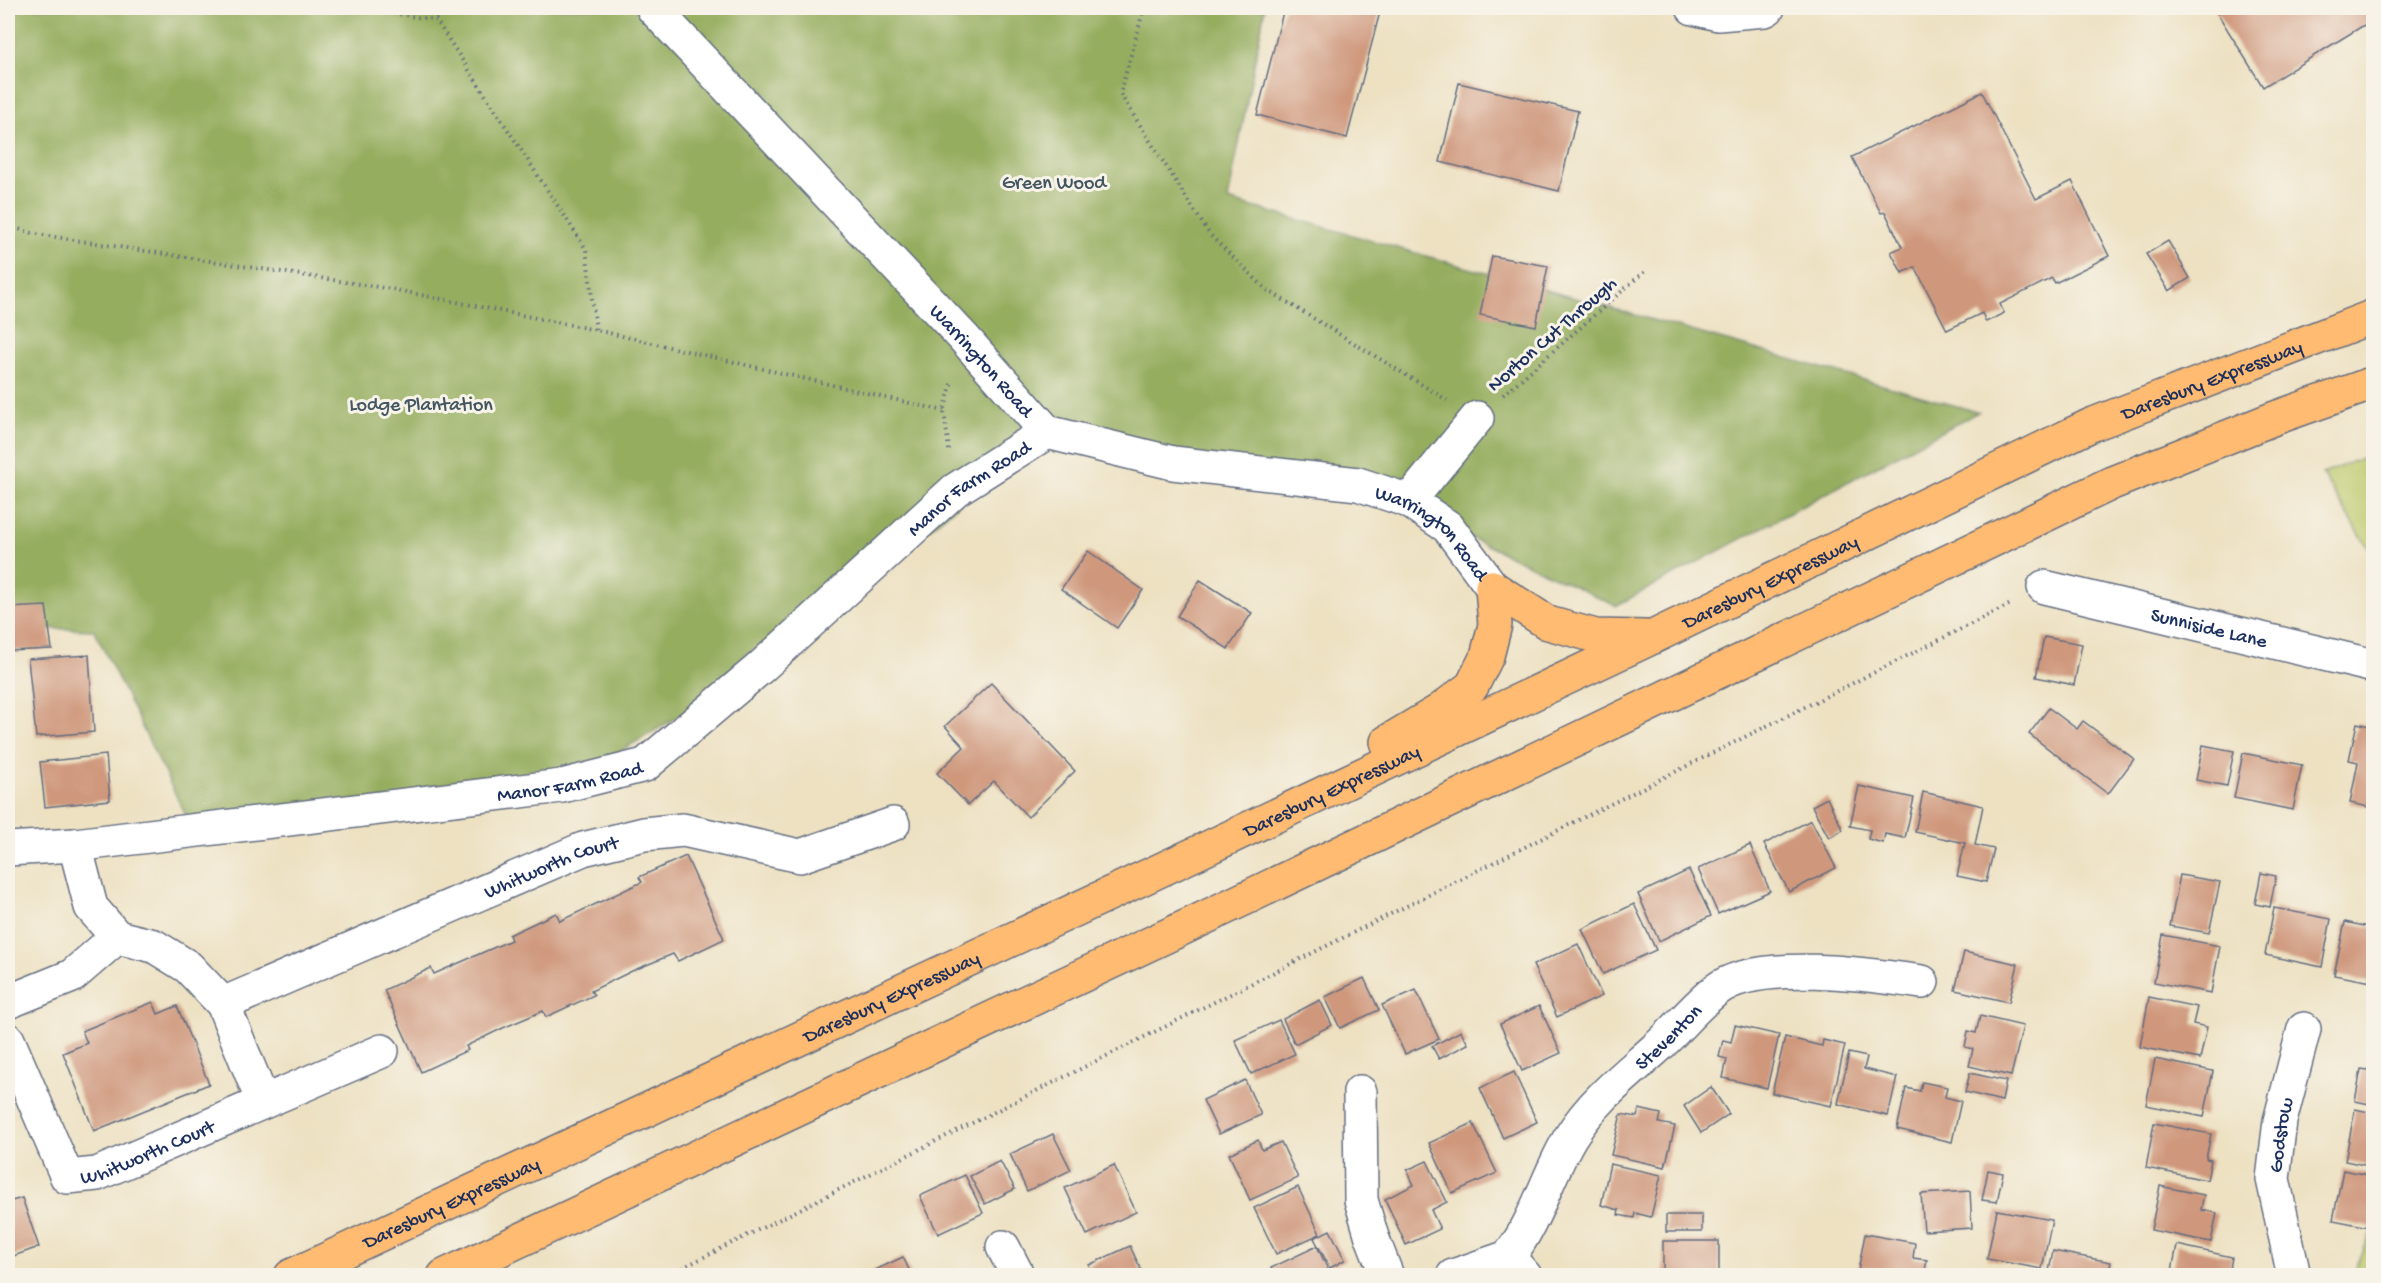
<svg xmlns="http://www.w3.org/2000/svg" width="2381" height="1283" font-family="'Gochi Hand',sans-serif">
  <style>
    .green { fill: #bcc96b; stroke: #6c7c64; stroke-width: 1.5 }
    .forest { fill: #95ad5f; stroke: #586e5e; stroke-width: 1.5 }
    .building { fill: #cf987d }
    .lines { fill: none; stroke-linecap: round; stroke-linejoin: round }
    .minor-casing { stroke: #646d81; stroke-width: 36 }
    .major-casing { stroke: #646d81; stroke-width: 36 }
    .path { stroke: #646d81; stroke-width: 4; stroke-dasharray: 1.5 4.5; stroke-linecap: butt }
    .minor { stroke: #fff; stroke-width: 33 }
    .major { stroke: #ffbb71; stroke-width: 33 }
    .labels { text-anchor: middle; stroke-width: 6; stroke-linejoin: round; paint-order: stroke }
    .park-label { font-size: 20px; fill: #435661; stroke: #f7f3e8 }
    .street-label { font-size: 20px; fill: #1b2f5e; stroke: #f7f3e8 }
  </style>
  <rect width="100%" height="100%" fill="#f7f3e8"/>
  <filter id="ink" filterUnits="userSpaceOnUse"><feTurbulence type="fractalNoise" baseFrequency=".0167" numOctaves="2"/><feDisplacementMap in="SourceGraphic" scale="12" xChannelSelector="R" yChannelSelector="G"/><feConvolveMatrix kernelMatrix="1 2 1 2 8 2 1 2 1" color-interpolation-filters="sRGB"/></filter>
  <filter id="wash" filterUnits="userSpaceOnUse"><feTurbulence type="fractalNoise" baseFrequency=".008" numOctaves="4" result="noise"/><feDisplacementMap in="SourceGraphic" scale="24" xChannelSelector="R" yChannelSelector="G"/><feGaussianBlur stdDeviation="1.35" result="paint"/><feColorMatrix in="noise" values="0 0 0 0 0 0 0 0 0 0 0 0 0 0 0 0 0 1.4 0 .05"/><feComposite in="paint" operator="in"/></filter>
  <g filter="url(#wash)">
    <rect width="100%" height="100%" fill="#ede1c2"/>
    <g class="green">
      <path d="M 2373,453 L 2373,555 L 2322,474 Z"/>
      <path d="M 2371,1233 L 2373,1233 L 2373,1275 L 2353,1275 Z"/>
    </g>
    <path class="forest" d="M 8,8 L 1265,8 L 1228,200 L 1978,412 L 1616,606 L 1448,527 L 1409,501 L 1047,432 L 760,668 L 562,786 L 193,830 L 94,630 L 8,627 Z"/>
    <g id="blocks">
      <g class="building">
        <path d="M 1284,8 L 1381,8 L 1347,138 L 1257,115 Z"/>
        <path d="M 2214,8 L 2374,8 L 2374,19 L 2263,87 Z"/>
        <path d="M 1459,83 L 1578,111 L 1559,191 L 1440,162 Z"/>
        <path d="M 1982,92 L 2036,199 L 2072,181 L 2109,256 L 2055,283 L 2052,278 L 2000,304 L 2004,313 L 1986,322 L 1982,313 L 1947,330 L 1915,267 L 1902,273 L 1891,252 L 1902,247 L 1885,212 L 1881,213 L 1852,157 Z"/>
        <path d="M 2168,241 L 2190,278 L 2169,291 L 2146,254 Z"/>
        <path d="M 1492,256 L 1548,266 L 1536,326 L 1480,315 Z"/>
        <path d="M 1088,551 L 1143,590 L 1117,628 L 1061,589 Z"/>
        <path d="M 1200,580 L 1252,613 L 1228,649 L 1177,616 Z"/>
        <path d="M 46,606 L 52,649 L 8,651 L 8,608 Z"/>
        <path d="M 2044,637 L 2082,644 L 2074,685 L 2036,677 Z"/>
        <path d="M 89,655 L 94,732 L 36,737 L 28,659 Z"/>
        <path d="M 991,683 L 1075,771 L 1028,817 L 994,781 L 968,805 L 937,773 L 964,747 L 945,726 Z"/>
        <path d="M 2049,708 L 2077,729 L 2083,721 L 2134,759 L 2108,794 L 2029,734 Z"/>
        <path d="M 2357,723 L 2374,727 L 2374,808 L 2350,803 L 2358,762 L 2349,760 Z"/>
        <path d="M 2203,745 L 2234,751 L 2227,786 L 2196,780 Z"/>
        <path d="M 2243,753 L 2302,765 L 2293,810 L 2234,798 Z"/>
        <path d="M 106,755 L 110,800 L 45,807 L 40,762 Z"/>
        <path d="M 1859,786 L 1914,798 L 1905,838 L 1885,834 L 1883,843 L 1868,839 L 1870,830 L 1850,826 Z"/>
        <path d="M 1923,792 L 1983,806 L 1975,845 L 1994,849 L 1986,882 L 1957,876 L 1965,843 L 1915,832 Z"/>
        <path d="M 1827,798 L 1843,830 L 1829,838 L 1812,806 Z"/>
        <path d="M 1811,820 L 1836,868 L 1789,892 L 1764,844 Z"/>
        <path d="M 1750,845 L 1770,891 L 1718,914 L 1698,869 Z"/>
        <path d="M 686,856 L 724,939 L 678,961 L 673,954 L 632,971 L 591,991 L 594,995 L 546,1017 L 543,1011 L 503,1028 L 466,1046 L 468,1050 L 421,1072 L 384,990 L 431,968 L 434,974 L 511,940 L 509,935 L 556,913 L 560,921 L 642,882 L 639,877 Z"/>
        <path d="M 1689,870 L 1711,916 L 1659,941 L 1638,894 Z"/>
        <path d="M 2261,873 L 2276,876 L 2270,907 L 2255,904 Z"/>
        <path d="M 2180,875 L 2220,882 L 2209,933 L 2170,926 Z"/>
        <path d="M 1634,904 L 1656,950 L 1603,974 L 1582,929 Z"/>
        <path d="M 2274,908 L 2331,919 L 2322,967 L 2265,955 Z"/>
        <path d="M 2345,922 L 2374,928 L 2372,982 L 2334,975 Z"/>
        <path d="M 2163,935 L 2220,946 L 2211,993 L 2154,982 Z"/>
        <path d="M 1578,944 L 1602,996 L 1557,1017 L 1533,965 Z"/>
        <path d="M 1964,952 L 2018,964 L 2009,1002 L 1955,990 Z"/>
        <path d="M 1364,978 L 1379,1010 L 1340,1028 L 1325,997 Z"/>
        <path d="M 1416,990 L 1439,1039 L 1405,1054 L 1382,1005 Z"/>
        <path d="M 2149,997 L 2197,1007 L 2193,1024 L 2207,1027 L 2200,1059 L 2140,1047 Z"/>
        <path d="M 1320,1000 L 1332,1025 L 1295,1044 L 1283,1019 Z"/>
        <path d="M 153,1002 L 158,1014 L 177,1006 L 209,1084 L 94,1131 L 63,1053 L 87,1043 L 82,1031 Z"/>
        <path d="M 1539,1006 L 1561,1053 L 1522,1071 L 1500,1024 Z"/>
        <path d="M 1980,1016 L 2023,1026 L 2011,1076 L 1969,1066 L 1973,1049 L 1965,1047 L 1968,1031 L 1976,1033 Z"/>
        <path d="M 1279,1020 L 1295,1054 L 1251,1074 L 1235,1040 Z"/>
        <path d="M 1735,1025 L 1779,1035 L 1767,1088 L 1723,1078 L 1727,1059 L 1719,1057 L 1723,1040 L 1731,1042 Z"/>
        <path d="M 1461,1031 L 1468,1044 L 1439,1059 L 1432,1046 Z"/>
        <path d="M 1785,1037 L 1822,1046 L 1823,1040 L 1845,1045 L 1831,1106 L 1772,1093 Z"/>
        <path d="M 1849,1053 L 1867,1057 L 1864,1069 L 1897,1077 L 1888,1116 L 1838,1104 Z"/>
        <path d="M 2371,1055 L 2374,1056 L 2374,1105 L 2355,1101 L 2361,1069 L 2368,1070 Z"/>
        <path d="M 2155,1059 L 2213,1071 L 2204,1117 L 2146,1105 Z"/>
        <path d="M 1514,1072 L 1537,1122 L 1503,1138 L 1480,1088 Z"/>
        <path d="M 1970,1073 L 2006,1081 L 2002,1101 L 1965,1092 Z"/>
        <path d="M 1245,1080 L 1261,1115 L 1219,1134 L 1203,1100 Z"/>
        <path d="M 1922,1082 L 1947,1087 L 1945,1097 L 1961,1101 L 1952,1142 L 1897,1129 L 1906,1088 L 1920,1091 Z"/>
        <path d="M 1711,1087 L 1729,1114 L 1701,1133 L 1684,1106 Z"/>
        <path d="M 1639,1109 L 1661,1114 L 1659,1123 L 1675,1126 L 1665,1167 L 1611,1155 L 1621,1114 L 1637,1117 Z"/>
        <path d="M 2355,1109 L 2374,1113 L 2374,1167 L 2345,1161 Z"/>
        <path d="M 1473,1123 L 1497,1173 L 1452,1193 L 1429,1143 Z"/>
        <path d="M 2154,1123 L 2211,1134 L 2206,1159 L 2211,1160 L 2207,1180 L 2146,1168 Z"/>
        <path d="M 1053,1134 L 1071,1170 L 1027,1191 L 1010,1154 Z"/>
        <path d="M 1258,1140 L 1262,1150 L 1281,1142 L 1298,1178 L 1250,1200 L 1229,1154 Z"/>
        <path d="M 1000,1161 L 1015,1189 L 985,1204 L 970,1176 Z"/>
        <path d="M 1427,1161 L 1447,1202 L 1431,1210 L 1440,1229 L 1406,1245 L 1385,1199 L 1414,1185 L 1407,1170 Z"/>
        <path d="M 1610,1164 L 1661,1175 L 1651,1217 L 1635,1213 L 1634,1218 L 1618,1215 L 1619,1210 L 1601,1205 Z"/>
        <path d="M 1114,1165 L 1136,1212 L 1087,1235 L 1065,1188 Z"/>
        <path d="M 1988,1170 L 2003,1173 L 1997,1202 L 1982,1200 Z"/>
        <path d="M 2343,1170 L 2374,1176 L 2374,1228 L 2333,1220 Z"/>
        <path d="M 965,1175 L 983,1213 L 938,1234 L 920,1196 Z"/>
        <path d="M 2160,1186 L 2204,1195 L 2201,1210 L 2217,1213 L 2211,1242 L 2151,1230 Z"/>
        <path d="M 1298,1187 L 1320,1234 L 1276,1254 L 1254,1208 Z"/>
        <path d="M 8,1189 L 12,1201 L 22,1198 L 39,1247 L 8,1258 Z"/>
        <path d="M 1970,1191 L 1972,1228 L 1924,1231 L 1921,1194 Z"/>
        <path d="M 1997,1210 L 2052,1220 L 2042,1269 L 1987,1259 Z"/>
        <rect x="1666" y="1215" width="36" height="17"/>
        <path d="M 1330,1230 L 1345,1260 L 1330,1268 L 1314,1238 Z"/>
        <path d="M 1865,1234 L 1915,1243 L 1913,1258 L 1927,1260 L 1924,1276 L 1857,1276 Z"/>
        <rect x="1663" y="1241" width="56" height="35"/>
        <path d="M 2177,1245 L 2232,1257 L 2229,1276 L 2171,1276 Z"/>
        <path d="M 1130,1246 L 1144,1276 L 1093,1276 L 1089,1265 Z"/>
        <path d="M 1317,1246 L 1331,1276 L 1275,1276 L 1271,1268 Z"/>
        <path d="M 2053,1251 L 2111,1262 L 2108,1276 L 2048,1276 Z"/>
        <path d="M 903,1257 L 912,1276 L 862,1276 Z"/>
      </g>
    </g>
  </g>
  <g filter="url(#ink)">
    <use href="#blocks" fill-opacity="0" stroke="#646d81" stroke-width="1.5"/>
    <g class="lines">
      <g class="minor-casing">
        <g id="minor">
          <path id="s1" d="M 653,8 L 963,337 L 1047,432 L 1173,463 L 1358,484 L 1409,501 L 1448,527 L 1492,587"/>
          <path d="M 1693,8 L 1718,14 L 1765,10 L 1768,8"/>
          <path d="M 1409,501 L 1477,418"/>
          <path id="s2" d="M 2044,587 L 2374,666"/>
          <path d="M 75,845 L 91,907 L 117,937 L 154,946 L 188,967 L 223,1004 L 263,1102"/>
          <path id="s3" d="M 8,849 L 75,845 L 562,786 L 645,765 L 760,668 L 955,490 L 1047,432"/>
          <path d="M 8,1002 L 72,976 L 117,937"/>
          <path id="s4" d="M 223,1004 L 583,849 L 644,834 L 683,830 L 800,856 L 893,824"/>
          <path id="s5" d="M 8,1040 L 67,1177 L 97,1174 L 382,1051"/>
          <path d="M 1360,1092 L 1361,1200 L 1372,1237 L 1387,1276"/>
          <path d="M 1003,1247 L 1018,1276"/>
          <path id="s6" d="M 1508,1257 C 1537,1221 1547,1175 1571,1136 C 1592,1102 1624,1077 1653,1051 C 1675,1032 1693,1008 1716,990 C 1756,958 1873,975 1922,982"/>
          <path d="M 1453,1276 L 1508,1257 L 1525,1276"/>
          <path id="s7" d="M 2294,1276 L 2273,1179 L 2280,1121 L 2304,1029"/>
        </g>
      </g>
      <g class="major-casing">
        <g id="major">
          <path d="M 1492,587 L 1548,623 L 1596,636 L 1646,637"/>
          <path d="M 1387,742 L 1439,711 L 1472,686 L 1487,656 L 1495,625 L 1492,587"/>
          <path id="s8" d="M 291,1276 L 1199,852 L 1653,637 L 2091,425 L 2374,316"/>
          <path d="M 444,1276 L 1177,931 L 2112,483 L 2275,418 L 2374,383"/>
        </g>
      </g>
      <g class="path">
        <path d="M 358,8 L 436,20 L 586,249 L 596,330"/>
        <path d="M 1144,8 L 1120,94 L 1210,235 L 1267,290 L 1447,400"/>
        <path d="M 8,226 L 36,234 L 391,289 L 596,330 L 944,411"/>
        <path d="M 1503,395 L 1645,271"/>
        <path d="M 949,450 L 944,411 L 952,381"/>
        <path d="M 666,1276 L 2011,604"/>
      </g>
      <use href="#minor" class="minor"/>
      <use href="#major" class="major"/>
    </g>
  </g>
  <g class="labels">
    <g class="park-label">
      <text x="1054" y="188">Green Wood</text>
      <text x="421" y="410">Lodge Plantation</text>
    </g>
    <g class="street-label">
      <text transform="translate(1551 333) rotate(-41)" y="7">Norton Cut Through</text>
      <text dy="7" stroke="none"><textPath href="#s1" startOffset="482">Warrington Road</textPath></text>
      <text dy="7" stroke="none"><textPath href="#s8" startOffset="2120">Daresbury Expressway</textPath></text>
      <text dy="7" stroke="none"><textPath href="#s3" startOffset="1070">Manor Farm Road</textPath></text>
      <text dy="7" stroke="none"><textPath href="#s1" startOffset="986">Warrington Road</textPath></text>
      <text dy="7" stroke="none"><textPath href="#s8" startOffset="1634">Daresbury Expressway</textPath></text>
      <text dy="7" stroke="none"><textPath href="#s2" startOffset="170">Sunniside Lane</textPath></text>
      <text dy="7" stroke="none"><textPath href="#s3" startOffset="566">Manor Farm Road</textPath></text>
      <text dy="7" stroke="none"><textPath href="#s8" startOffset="1148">Daresbury Expressway</textPath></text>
      <text dy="7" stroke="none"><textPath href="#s4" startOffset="356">Whitworth Court</textPath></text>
      <text dy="7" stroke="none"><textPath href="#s8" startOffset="662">Daresbury Expressway</textPath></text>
      <text dy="7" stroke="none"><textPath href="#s6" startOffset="276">Steventon</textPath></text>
      <text dy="7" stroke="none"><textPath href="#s7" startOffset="144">Godstow</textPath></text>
      <text dy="7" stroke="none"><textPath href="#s5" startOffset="234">Whitworth Court</textPath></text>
      <text dy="7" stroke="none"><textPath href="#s8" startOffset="176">Daresbury Expressway</textPath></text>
    </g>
  </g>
  <rect width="2381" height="1283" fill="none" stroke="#f7f3e8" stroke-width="30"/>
</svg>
